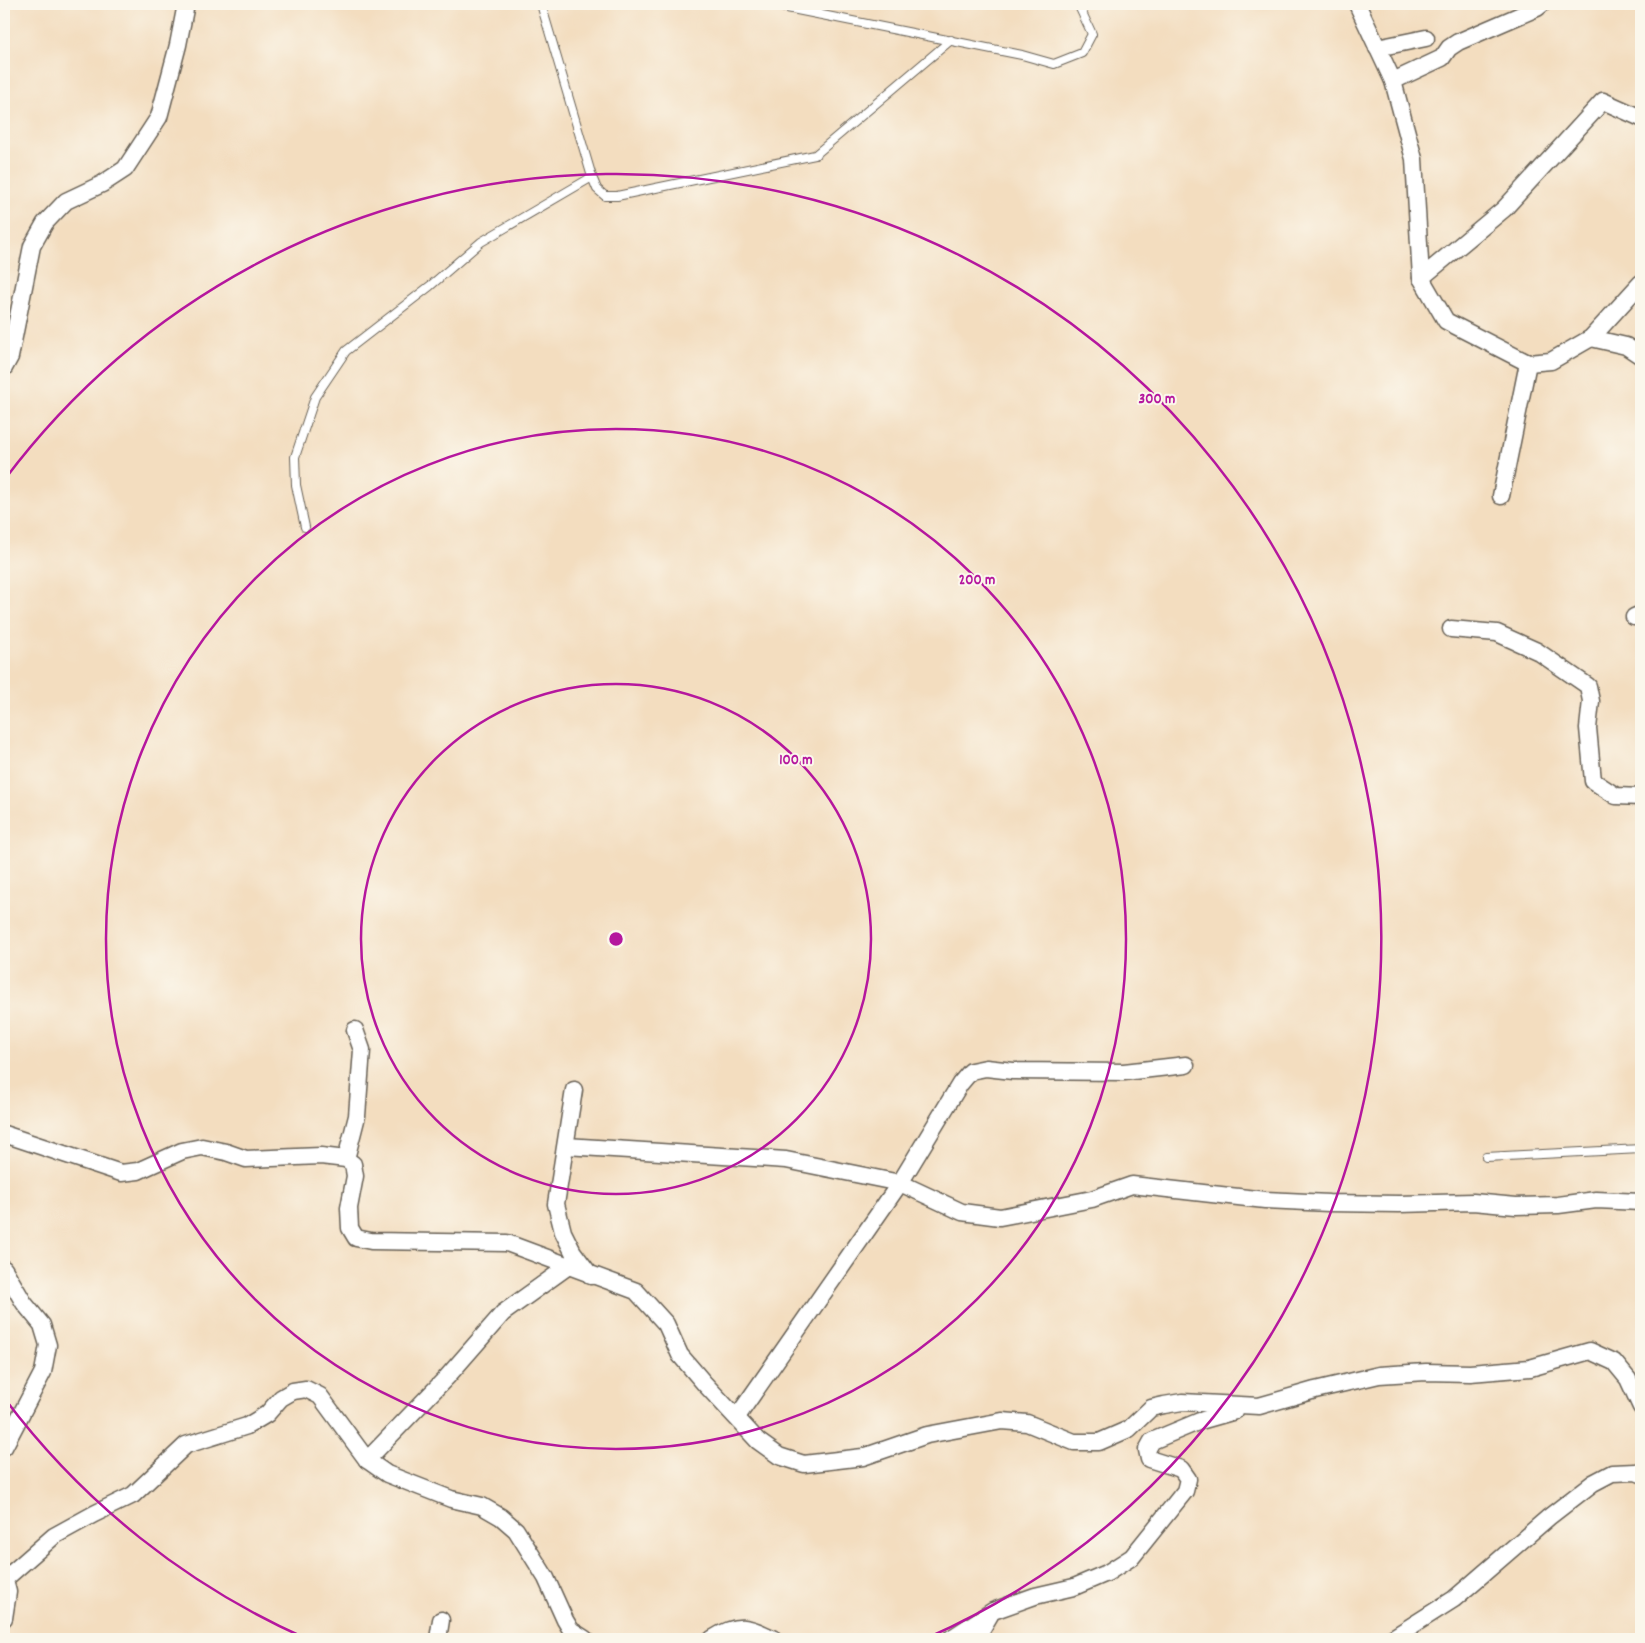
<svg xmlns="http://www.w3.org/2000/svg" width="1645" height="1643" font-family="Dekko,sans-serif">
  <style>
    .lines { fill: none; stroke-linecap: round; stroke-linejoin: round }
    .lane-casing { stroke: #676055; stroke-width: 10 }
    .street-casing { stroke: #676055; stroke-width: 19 }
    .lane { stroke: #fff; stroke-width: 8 }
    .street { stroke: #fff; stroke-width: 16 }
    .ring { fill: none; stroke: #b5179e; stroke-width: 2.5 }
    .centre { fill: #b5179e; stroke: #fbf7ec; stroke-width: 2.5 }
    .ring-label { font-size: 15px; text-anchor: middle; font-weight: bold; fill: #b5179e; stroke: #fbf7ec; stroke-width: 4; stroke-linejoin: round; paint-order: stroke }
  </style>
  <rect width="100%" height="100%" fill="#fbf7ec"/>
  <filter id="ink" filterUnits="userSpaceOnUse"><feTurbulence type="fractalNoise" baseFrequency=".02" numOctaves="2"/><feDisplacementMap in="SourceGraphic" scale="10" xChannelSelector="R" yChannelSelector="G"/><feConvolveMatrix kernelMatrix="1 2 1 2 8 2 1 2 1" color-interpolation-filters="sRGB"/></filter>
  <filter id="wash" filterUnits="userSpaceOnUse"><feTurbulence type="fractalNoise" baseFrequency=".0096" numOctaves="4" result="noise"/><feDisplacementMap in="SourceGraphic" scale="20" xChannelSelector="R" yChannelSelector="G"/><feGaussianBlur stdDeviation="1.12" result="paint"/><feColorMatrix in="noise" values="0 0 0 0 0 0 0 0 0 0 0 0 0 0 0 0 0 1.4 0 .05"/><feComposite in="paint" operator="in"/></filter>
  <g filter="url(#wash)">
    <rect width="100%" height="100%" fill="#f3ddbf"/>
  </g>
  <g filter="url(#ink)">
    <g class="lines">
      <g class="lane-casing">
        <g id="lane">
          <path d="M 808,4 L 819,14"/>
          <path d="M 777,6 L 1022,55 L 1054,64 L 1082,53 L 1092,34 L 1078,4"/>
          <path d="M 592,177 L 597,189 L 605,196 L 617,196 L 815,155 L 951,40"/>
          <path d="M 305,527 L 296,485 L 295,457 L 315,397 L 346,351 L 430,286 L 481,242 L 592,177 L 541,4"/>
          <path d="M 1486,1157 L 1641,1149"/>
        </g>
      </g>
      <g class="street-casing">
        <g id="street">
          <path d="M 1357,4 L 1393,81 L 1414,159 L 1421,278 L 1446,321 L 1528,363 L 1551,361 L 1591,338 L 1641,283"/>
          <path d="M 1377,48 L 1426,38"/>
          <path d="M 1393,81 L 1442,58 L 1449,48 L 1458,42 L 1537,8 L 1542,4"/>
          <path d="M 1421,278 L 1504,209 L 1603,101 L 1641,118"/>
          <path d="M 1591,338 L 1626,346 L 1641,356"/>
          <path d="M 4,368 L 10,357 L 32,246 L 45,223 L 66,201 L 102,184 L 125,169 L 159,117 L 178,45 L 186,4"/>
          <path d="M 1501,496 L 1528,363"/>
          <path d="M 1634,617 L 1641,614"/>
          <path d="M 1451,629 L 1497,633 L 1537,651 L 1588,686 L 1591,701 L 1588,728 L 1593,781 L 1616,796 L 1641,797"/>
          <path d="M 574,1090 L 556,1204 L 563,1232 L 573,1252 L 591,1276"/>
          <path d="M 4,1134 L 121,1173 L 138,1171 L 182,1151 L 202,1147 L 226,1152 L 246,1159 L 321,1156 L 346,1159 L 353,1164 L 355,1176 L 349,1208 L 350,1228 L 356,1238 L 371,1241 L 507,1243 L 636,1291 L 666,1324 L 680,1355 L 704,1383 L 758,1441 L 779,1456 L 804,1464 L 863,1457 L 927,1435 L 1002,1421 L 1027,1423 L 1074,1442 L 1099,1442 L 1129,1429 L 1151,1408 L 1164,1405 L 1182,1402 L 1259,1406 L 1315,1390 L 1379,1375 L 1426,1372 L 1470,1373 L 1530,1368 L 1590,1351 L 1614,1362 L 1628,1379 L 1641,1407"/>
          <path d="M 566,1146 L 786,1160 L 900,1183 L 962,1212 L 1000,1217 L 1092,1199 L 1132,1185 L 1265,1200 L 1329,1203 L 1399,1204 L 1473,1202 L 1516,1206 L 1558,1205 L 1596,1200 L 1641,1202"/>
          <path d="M 346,1159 L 357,1116 L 362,1050 L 355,1030"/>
          <path d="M 4,1269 L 24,1303 L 42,1325 L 48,1345 L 43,1372 L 4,1447"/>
          <path d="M 737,1417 L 900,1183 L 960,1084 L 971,1071 L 986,1068 L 1013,1071 L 1124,1072 L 1186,1065"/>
          <path d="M 367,1460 L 447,1377 L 503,1313 L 567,1267"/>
          <path d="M 4,1577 L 8,1592 L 4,1618"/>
          <path d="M 5,1579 L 54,1536 L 94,1514 L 133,1495 L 186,1445 L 247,1426 L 267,1414 L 281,1398 L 293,1391 L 306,1389 L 320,1396 L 367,1460 L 387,1474 L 451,1499 L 482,1506 L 501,1517 L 516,1530 L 546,1578 L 565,1620 L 571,1630 L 585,1639"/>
          <path d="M 438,1639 L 441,1620"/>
          <path d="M 712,1639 C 738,1622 747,1626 774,1639"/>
          <path d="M 950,1639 L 993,1611 L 1035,1596 L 1074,1587 L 1107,1573 L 1132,1557 L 1185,1491 L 1188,1479 L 1181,1469 L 1149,1459 L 1147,1450 L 1152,1441 L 1200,1421 L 1235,1411"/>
          <path d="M 976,1639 L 990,1615"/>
          <path d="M 1391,1639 L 1454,1599 L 1549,1517 L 1593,1483 L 1612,1473 L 1636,1472 L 1641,1474"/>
        </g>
      </g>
      <use href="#lane" class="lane"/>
      <use href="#street" class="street"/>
    </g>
  </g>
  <g class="ring">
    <circle cx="616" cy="939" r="255"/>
    <circle cx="616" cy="939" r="510"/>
    <path d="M305 1638A765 765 0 0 1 5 1399M5 479A765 765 0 1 1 927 1638"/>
  </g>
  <circle cx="616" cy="939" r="8" class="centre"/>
  <g class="ring-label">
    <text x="1157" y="403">300 m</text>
    <text x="977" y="584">200 m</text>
    <text x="796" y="764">100 m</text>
  </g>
  <rect width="1645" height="1643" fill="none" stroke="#fbf7ec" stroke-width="20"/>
</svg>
